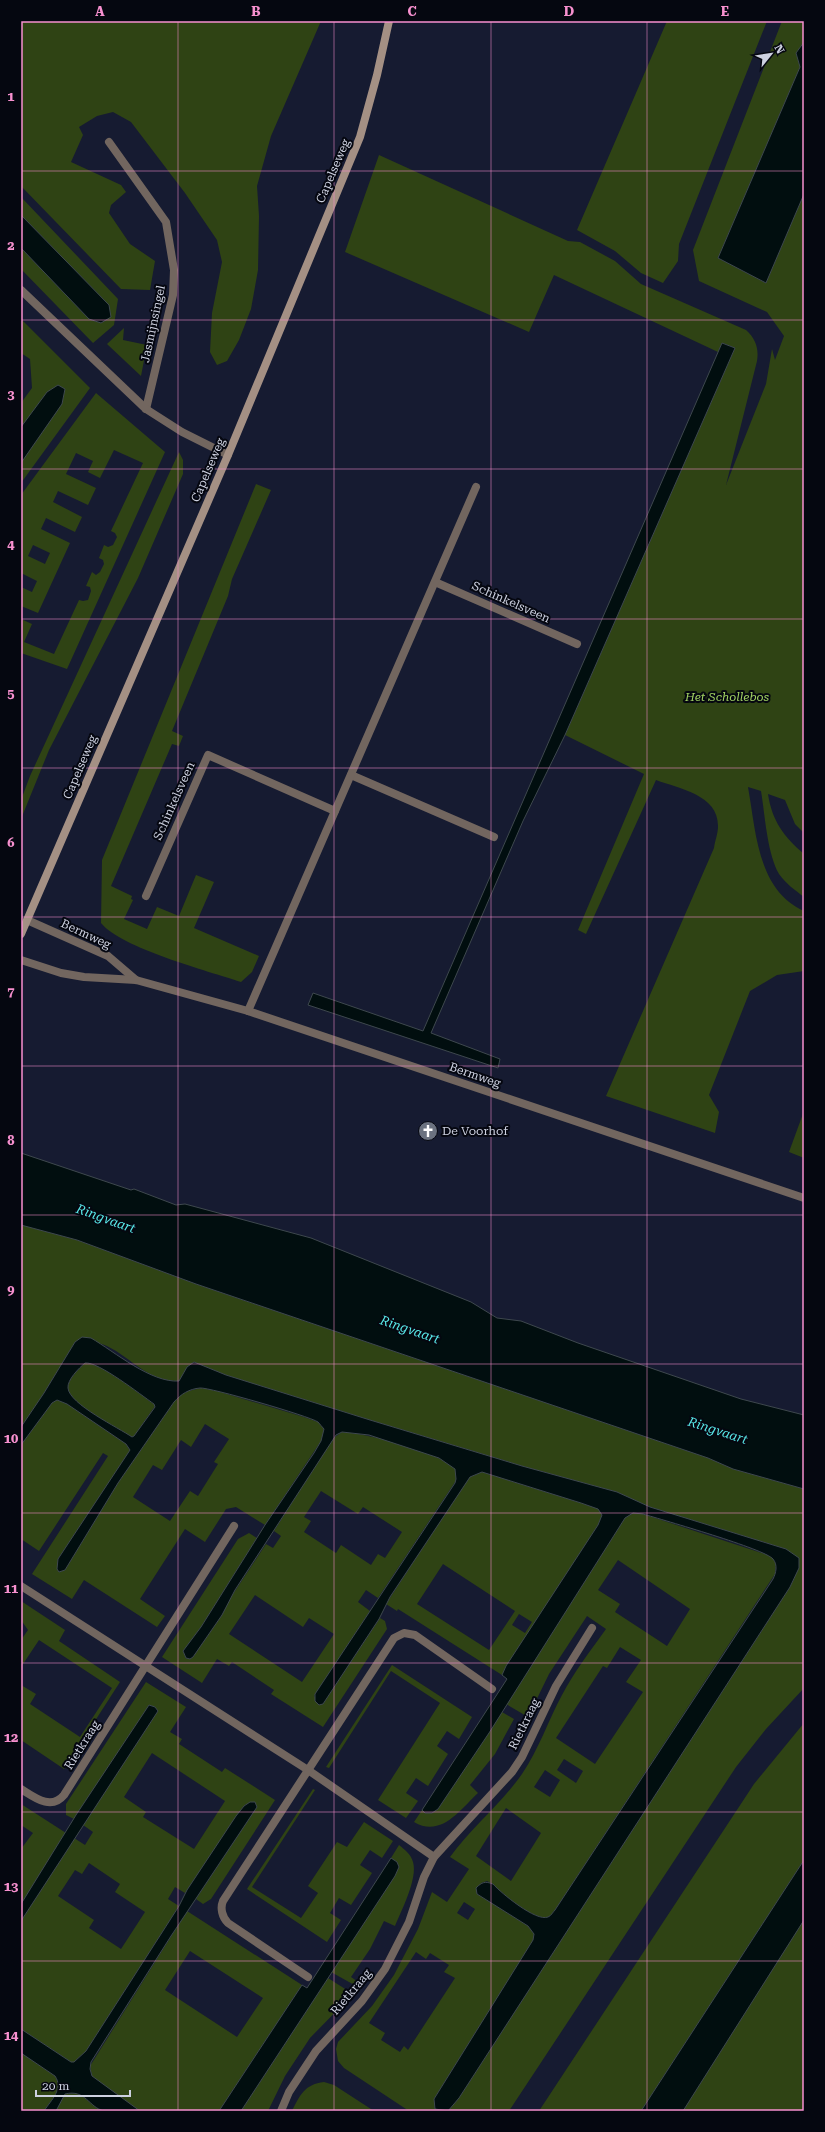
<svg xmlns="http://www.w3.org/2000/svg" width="825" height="2132" font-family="'Roboto Serif',serif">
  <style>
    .green { fill: #2f4314; fill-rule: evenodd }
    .water { fill: #010e0f; stroke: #3e484e; fill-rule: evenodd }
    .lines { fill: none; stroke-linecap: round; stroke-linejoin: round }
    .street { stroke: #72665f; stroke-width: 8 }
    .secondary { stroke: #a49084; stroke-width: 8 }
    .grid { fill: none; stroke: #f790cf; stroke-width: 1; stroke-opacity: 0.55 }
    .labels { text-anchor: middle; stroke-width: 4; stroke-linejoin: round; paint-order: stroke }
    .street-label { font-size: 12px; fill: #cdd1e0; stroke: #050710 }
    .park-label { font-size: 12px; font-style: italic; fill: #a2d363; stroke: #050710 }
    .poi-label { font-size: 12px; fill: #cdd1e0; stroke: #050710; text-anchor: start }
    .water-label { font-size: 13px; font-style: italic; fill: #59e9ea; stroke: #050710 }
    .neatline { fill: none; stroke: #f790cf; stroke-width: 1.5 }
    .grid-label { font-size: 13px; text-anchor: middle; font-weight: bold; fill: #f790cf }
  </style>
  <rect width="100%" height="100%" fill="#161b31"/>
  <g class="green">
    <path d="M 21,21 L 321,21 L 271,136 L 257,186 L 259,216 L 258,270 L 251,309 L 239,340 L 227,361 L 217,365 L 210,352 L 212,313 L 222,262 L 217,240 L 185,193 L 131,122 L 113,112 L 97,116 L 79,127 L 83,135 L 71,162 L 121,185 L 126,192 L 111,205 L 109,213 L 130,244 L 155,261 L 150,290 L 121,289 L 21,186 Z"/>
    <path d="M 667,21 L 767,21 L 679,244 L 678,261 L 663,283 L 641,273 L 615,251 L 577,230 Z"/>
    <path d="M 782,21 L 804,21 L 804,42 L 796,53 L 800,67 L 718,258 L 766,283 L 804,194 L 804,833 L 795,824 L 785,800 L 768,794 C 772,821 784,837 804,854 L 804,897 C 795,890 786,884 779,874 C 767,853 765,815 761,791 L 748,787 C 756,831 757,890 804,911 L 804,971 L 777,975 L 750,991 L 709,1095 L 719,1112 L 715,1133 L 606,1096 L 714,848 C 715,841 718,833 718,827 C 719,795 680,789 656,780 L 586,934 L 578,930 L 644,774 L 565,735 L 735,348 L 723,343 L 718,352 L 554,275 L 529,332 L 345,252 L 379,155 L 568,241 L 580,242 L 615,261 L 641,284 L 746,330 C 756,339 759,349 757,361 L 726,485 L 766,384 L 772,349 L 775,360 L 784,336 L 767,312 L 699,281 L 693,250 Z"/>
    <path d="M 21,197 L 118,299 L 114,325 L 93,343 L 21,269 L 21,248 L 89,319 L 109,305 L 21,215 Z"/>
    <path d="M 21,319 L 90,388 L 21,483 L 21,403 L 32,388 L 30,359 L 21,353 Z"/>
    <path d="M 124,328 L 123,340 L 147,345 L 141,376 L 107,344 Z"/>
    <path d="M 96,393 L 165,452 L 67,669 L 21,653 L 21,619 L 32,624 L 24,642 L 54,654 L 79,600 L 83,601 L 88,600 L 91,591 L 90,587 L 86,586 L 92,572 L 96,575 L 100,572 L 104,564 L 103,560 L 99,558 L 104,545 L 108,547 L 113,545 L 117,537 L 115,533 L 111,531 L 143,463 L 114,450 L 100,478 L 88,472 L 93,461 L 76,453 L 66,474 L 96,488 L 88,505 L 58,491 L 53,502 L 82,517 L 75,532 L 46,518 L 41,529 L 70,543 L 38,613 L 21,606 L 21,587 L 32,592 L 37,581 L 21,573 L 21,495 ZM 33,545 L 50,553 L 45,564 L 28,556 Z"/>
    <path d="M 179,452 L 183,460 L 183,474 L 138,578 L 49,750 L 21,819 L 21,800 L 30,776 Z"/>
    <path d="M 256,484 L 271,490 L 232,579 L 228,596 L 172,731 L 183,736 L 179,746 L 172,744 L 111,886 L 132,896 L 131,899 L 133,900 L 124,919 L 147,929 L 157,907 L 179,916 L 196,875 L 214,882 L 194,928 L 259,956 L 252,972 L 241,982 C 208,971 121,948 101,923 L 102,860 Z"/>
    <path d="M 804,1111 L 804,1158 L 789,1152 Z"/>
    <path d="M 21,1225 L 77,1240 L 196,1284 L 708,1458 L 733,1469 L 804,1489 L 804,1688 L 766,1729 L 736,1767 L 509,2111 L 448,2111 L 459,2098 L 790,1587 L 795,1577 L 786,1549 L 650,1507 L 617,1492 L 522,1466 L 370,1420 L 226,1375 L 194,1362 L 187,1367 L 179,1381 C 146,1382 129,1354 102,1344 C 95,1342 83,1343 75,1342 L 44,1393 L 21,1427 Z"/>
    <path d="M 85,1363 C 102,1362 139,1394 154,1404 L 155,1406 L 134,1436 L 132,1437 C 119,1429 69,1403 68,1389 C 67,1380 79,1369 85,1363 Z"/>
    <path d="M 201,1388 L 217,1391 L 304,1417 L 318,1422 L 324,1429 L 321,1441 L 265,1525 L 236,1507 L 226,1509 L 205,1542 L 185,1529 L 140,1599 L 165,1616 L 157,1627 L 84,1580 L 72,1599 L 32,1574 L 108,1456 L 103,1453 L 39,1551 L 21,1539 L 21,1445 L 52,1403 L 57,1400 L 67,1404 L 126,1444 L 130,1451 L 58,1559 L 65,1570 L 118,1483 L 174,1402 L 184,1392 ZM 205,1424 L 229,1439 L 214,1462 L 218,1464 L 198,1496 L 190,1491 L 170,1521 L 133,1497 L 153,1465 L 162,1470 L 181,1440 L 191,1447 Z"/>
    <path d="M 342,1432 C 365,1433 440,1452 455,1469 L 457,1479 L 378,1598 L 366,1590 L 358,1602 L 370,1611 L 314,1696 L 323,1704 L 380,1618 L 385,1621 L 387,1629 L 323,1727 L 271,1694 L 274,1690 L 232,1662 L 229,1666 L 217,1659 L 202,1683 L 162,1657 L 238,1539 L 249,1533 L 257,1538 L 201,1627 L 183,1651 L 186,1658 L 190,1659 L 193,1657 L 222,1615 L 231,1597 L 266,1544 L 273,1548 L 281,1536 L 274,1531 L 332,1439 ZM 321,1491 L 358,1514 L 363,1507 L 402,1532 L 385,1558 L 378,1554 L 371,1565 L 341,1545 L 336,1553 L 304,1532 L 311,1521 L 304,1517 ZM 255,1595 L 303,1627 L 309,1618 L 334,1634 L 302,1682 L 229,1634 Z"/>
    <path d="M 482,1472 L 581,1503 L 598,1509 L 602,1515 L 598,1525 L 502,1675 L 398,1609 L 397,1611 L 386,1604 L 465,1483 L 470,1477 ZM 443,1564 L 515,1611 L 489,1650 L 417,1604 ZM 519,1614 L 532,1622 L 525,1633 L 512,1625 Z"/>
    <path d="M 633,1513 L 643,1514 L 771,1556 L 776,1563 L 775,1574 L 555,1910 C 553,1912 551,1916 548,1917 C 536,1922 501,1893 493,1884 L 487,1881 L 481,1883 L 477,1894 L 528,1926 L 534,1934 L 533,1940 L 434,2099 L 435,2109 L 440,2111 L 409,2111 L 344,2068 L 338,2061 L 336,2049 L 338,2042 L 372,2006 L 394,1975 L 418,1929 L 432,1892 L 447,1902 L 469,1869 L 450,1857 C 472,1827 501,1804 522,1774 C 539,1749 548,1721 562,1695 C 574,1672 591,1650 606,1629 L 587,1616 L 549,1674 L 528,1717 L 506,1704 L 625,1518 ZM 618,1560 L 690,1609 L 667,1646 L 615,1612 L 620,1604 L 598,1590 ZM 620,1647 L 641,1660 L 626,1682 L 643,1692 L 595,1764 L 556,1738 L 603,1666 L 607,1668 ZM 564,1759 L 583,1771 L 576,1783 L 557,1770 ZM 545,1770 L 560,1780 L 550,1797 L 534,1787 ZM 506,1808 L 541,1833 L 511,1881 L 476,1856 ZM 464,1902 L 475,1909 L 468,1920 L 457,1913 ZM 416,1952 L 426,1959 L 430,1953 L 449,1965 L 444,1972 L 455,1978 L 408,2050 L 404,2046 L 400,2052 L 381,2040 L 385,2033 L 369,2023 Z"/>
    <path d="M 21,1601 L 65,1630 L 59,1641 L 120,1682 L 64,1769 L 21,1740 L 21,1685 L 36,1694 L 30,1704 L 80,1737 L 112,1688 L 39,1640 L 21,1667 L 21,1640 L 28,1630 L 21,1620 Z"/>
    <path d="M 392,1665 L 472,1717 L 459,1739 L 447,1731 L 437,1746 L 448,1754 L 428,1786 L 416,1778 L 406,1793 L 418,1801 L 406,1818 L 378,1800 L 440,1703 L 391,1671 L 329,1768 L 326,1767 Z"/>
    <path d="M 146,1682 L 186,1707 L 170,1732 L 182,1739 L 179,1744 L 222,1772 L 225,1768 L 275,1800 L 211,1899 L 203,1904 L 196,1899 L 257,1807 L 246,1804 L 244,1806 L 185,1893 L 175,1887 L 168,1899 L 179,1906 L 86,2051 L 74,2062 L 71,2062 L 21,2029 L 21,1921 L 74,1838 L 85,1845 L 93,1832 L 83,1825 L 158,1711 L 155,1707 L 149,1705 L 74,1819 L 66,1815 L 66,1804 ZM 152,1753 L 225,1801 L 194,1849 L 143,1817 L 146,1812 L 124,1797 ZM 89,1863 L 120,1884 L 115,1892 L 145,1912 L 121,1949 L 89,1928 L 94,1920 L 58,1896 L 75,1870 L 82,1874 Z"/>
    <path d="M 502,1712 L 514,1719 L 495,1754 L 470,1785 L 478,1793 C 460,1810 441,1838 414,1822 L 422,1810 L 425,1813 L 432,1813 L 438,1809 Z"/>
    <path d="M 804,1723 L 804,1860 L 641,2111 L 539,2111 L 754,1784 Z"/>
    <path d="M 313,1789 L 315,1790 L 252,1887 L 301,1918 L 318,1893 L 308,1886 L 337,1842 L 347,1847 L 364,1822 L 393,1841 L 382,1858 L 370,1850 L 360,1865 L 372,1873 L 351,1905 L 339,1898 L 330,1913 L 341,1920 L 327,1942 L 247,1889 Z"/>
    <path d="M 21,1804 L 66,1833 L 21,1904 L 21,1849 L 33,1833 L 21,1825 Z"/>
    <path d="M 399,1845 C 405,1850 411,1854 413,1862 C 418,1879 401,1911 395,1926 L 384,1921 L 370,1949 L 351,1977 L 361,1984 L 358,1987 L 331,1972 L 395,1875 L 399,1867 L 397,1862 L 391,1858 Z"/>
    <path d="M 804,1899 L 804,2111 L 669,2111 Z"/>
    <path d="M 187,1911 L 302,1985 L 219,2111 L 140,2111 L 96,2080 L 92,2076 L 90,2066 ZM 190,1951 L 263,1998 L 237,2037 L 165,1990 Z"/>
    <path d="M 328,1978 L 353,1994 L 310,2038 L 285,2076 L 268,2111 L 241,2111 Z"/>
    <path d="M 21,2053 L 55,2076 C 64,2089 51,2100 44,2111 L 21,2111 Z"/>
    <path d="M 324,2082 L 334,2085 L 374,2111 L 292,2111 C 300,2095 305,2084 324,2082 Z"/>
    <path d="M 72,2093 L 78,2093 L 104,2111 L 56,2111 L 65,2094 Z"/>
  </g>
  <g class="water">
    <path d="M 804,42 L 804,194 L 766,283 L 718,258 L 800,67 L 796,53 Z"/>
    <path d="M 21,215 L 109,305 L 111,317 L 101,323 L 89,319 L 21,248 Z"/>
    <path d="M 722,343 L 735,348 L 565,735 L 523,821 L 431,1033 L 500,1059 L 498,1068 L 308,1005 L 313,993 L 423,1031 Z"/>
    <path d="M 58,385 L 65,389 L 62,404 L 21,463 L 21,427 L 47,392 Z"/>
    <path d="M 21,1153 L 131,1190 L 134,1189 L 176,1205 L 185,1204 L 311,1238 L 471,1302 L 497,1318 L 521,1321 L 578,1343 L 741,1399 L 804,1415 L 804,1489 L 733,1469 L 708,1458 L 196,1284 L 77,1240 L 21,1225 Z"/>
    <path d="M 82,1337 L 91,1338 C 115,1352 151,1383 179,1381 L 187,1367 L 194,1362 L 226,1375 L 370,1420 L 522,1466 L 617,1492 L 650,1507 L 786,1549 L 799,1558 L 799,1568 L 790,1587 L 459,2098 L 448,2111 L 435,2109 L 434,2099 L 533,1940 L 534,1934 L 528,1926 L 477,1894 L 476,1888 C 482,1882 485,1881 493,1884 C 501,1893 536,1922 548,1917 C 551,1916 553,1912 555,1910 L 773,1579 C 776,1573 778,1565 773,1559 C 765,1549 663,1520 643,1514 L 633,1513 L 625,1518 L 489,1733 L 438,1809 L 432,1813 L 425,1813 L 422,1810 L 507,1679 L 502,1675 L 506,1666 L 598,1525 L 602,1515 L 598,1509 L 581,1503 L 482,1472 L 470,1477 L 390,1597 L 379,1619 L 323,1704 L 319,1705 L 315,1701 L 315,1694 L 455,1483 L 456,1479 L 455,1469 L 439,1458 L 369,1435 L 342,1432 L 336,1435 L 235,1590 L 222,1615 L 193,1657 L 190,1659 L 186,1658 L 183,1651 L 201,1627 L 265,1525 L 314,1453 L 321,1441 L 324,1429 C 322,1427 320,1424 318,1422 C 309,1416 209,1387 200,1388 C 189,1389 181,1394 174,1402 L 118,1483 L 65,1570 L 59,1572 L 57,1569 L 58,1559 L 130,1450 L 126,1444 L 67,1404 L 57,1400 L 52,1403 L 21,1445 L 21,1427 L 44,1393 L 75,1342 ZM 85,1363 C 98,1361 141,1395 154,1404 L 155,1407 L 134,1436 L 132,1437 C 119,1428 69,1404 68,1388 C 67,1380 79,1368 85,1363 Z"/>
    <path d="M 149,1705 L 155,1707 L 158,1711 L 21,1921 L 21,1904 L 76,1815 Z"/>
    <path d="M 250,1802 L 255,1802 L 257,1807 L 171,1936 L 91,2062 L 90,2069 L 92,2076 L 140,2111 C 129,2111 115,2113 104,2111 C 88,2107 86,2089 65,2094 L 56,2111 L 44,2111 C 51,2100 64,2089 55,2076 L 21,2053 L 21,2029 L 71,2062 L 74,2062 L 86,2051 L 179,1906 L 187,1890 L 236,1816 L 244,1806 Z"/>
    <path d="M 391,1858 L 397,1862 L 399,1867 L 395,1876 L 241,2111 L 219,2111 L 302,1985 L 307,1988 Z"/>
    <path d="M 804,1860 L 804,1920 L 683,2111 L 641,2111 Z"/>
  </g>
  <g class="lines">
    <g class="street">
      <path d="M 109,142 L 166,222 L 174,270 L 173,295 L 146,409"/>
      <path d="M 21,290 L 146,409 L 182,432 L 228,455"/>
      <path d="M 435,582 L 577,644"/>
      <path d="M 351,775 L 494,837"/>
      <path d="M 146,896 L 208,755 L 335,811"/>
      <path d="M 27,920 L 108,956 L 136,980"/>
      <path d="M 21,960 L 61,973 L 84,977 L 136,980 L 248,1011 L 804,1198"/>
      <path d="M 248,1011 L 476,487"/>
      <path d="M 21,1586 L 308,1770 L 434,1857"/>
      <path d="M 21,1789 C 34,1797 51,1811 64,1795 L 234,1526"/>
      <path d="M 308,1977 L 228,1923 C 222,1917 220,1908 223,1901 L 394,1638 L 404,1633 L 415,1635 L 492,1689"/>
      <path d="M 281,2111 L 289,2092 L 316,2051 L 362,2001 L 385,1969 L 409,1922 L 424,1877 L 434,1857 L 512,1772 L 522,1757 L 556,1686 L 592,1628"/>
    </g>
    <path class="secondary" d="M 21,934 L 228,455 L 360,137 L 377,75 L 389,21"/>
  </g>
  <path class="grid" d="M 178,21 L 178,2111M 334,21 L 334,2111M 491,21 L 491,2111M 647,21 L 647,2111M 21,171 L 804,171M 21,320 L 804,320M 21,469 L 804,469M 21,619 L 804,619M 21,768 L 804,768M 21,917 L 804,917M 21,1066 L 804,1066M 21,1215 L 804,1215M 21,1364 L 804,1364M 21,1513 L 804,1513M 21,1663 L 804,1663M 21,1812 L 804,1812M 21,1961 L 804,1961"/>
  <defs>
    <g id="church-disc" transform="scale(1)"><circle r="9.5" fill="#6b7280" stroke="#050710"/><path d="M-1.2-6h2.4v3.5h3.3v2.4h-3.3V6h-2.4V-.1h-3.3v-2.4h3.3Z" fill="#fff"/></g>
  </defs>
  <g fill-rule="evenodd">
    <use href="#church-disc" x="428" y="1131"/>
  </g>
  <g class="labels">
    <g class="street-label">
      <text transform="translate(333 171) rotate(-67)" y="4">Capelseweg</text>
      <text transform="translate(153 324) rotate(-78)" y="4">Jasmijnsingel</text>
      <text transform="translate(208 470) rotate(-67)" y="4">Capelseweg</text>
      <text transform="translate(511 602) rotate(24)" y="4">Schinkelsveen</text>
      <text transform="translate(80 767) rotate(-67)" y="4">Capelseweg</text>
      <text transform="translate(174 801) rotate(-66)" y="4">Schinkelsveen</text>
      <text transform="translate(86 934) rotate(25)" y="4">Bermweg</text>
      <text transform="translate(475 1075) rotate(19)" y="4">Bermweg</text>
      <text transform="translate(524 1724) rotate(-64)" y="4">Rietkraag</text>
      <text transform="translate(82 1745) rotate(-58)" y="4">Rietkraag</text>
      <text transform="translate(351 1992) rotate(-50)" y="4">Rietkraag</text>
    </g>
    <g class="park-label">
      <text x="727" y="701">Het Schollebos</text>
    </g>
    <g class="poi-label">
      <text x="442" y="1135">De Voorhof</text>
    </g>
    <g class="water-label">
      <text transform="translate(106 1218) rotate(20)" y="5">Ringvaart</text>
      <text transform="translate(410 1329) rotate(19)" y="5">Ringvaart</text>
      <text transform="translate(718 1430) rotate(18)" y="5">Ringvaart</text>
    </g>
  </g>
  <rect width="825" height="2132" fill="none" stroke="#050710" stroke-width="44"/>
  <g transform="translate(771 54) rotate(60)" stroke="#050710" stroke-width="3" paint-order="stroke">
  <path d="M0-3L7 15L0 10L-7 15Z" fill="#cdd1e0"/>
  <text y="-6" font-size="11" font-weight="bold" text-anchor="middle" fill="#cdd1e0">N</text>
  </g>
  <path d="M36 2090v6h94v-6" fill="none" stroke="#cdd1e0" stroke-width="2"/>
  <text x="42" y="2090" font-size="12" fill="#cdd1e0" stroke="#050710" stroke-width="3" paint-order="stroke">20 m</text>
  <rect x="22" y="22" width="781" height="2088" class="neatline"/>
  <g class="grid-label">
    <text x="100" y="16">A</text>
    <text x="256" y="16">B</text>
    <text x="412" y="16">C</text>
    <text x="569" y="16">D</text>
    <text x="725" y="16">E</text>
    <text x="11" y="101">1</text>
    <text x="11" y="250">2</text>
    <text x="11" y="399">3</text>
    <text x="11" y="549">4</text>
    <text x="11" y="698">5</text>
    <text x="11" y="847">6</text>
    <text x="11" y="996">7</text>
    <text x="11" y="1145">8</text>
    <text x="11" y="1294">9</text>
    <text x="11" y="1443">10</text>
    <text x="11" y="1593">11</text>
    <text x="11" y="1742">12</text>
    <text x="11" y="1891">13</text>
    <text x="11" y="2040">14</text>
  </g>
</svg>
